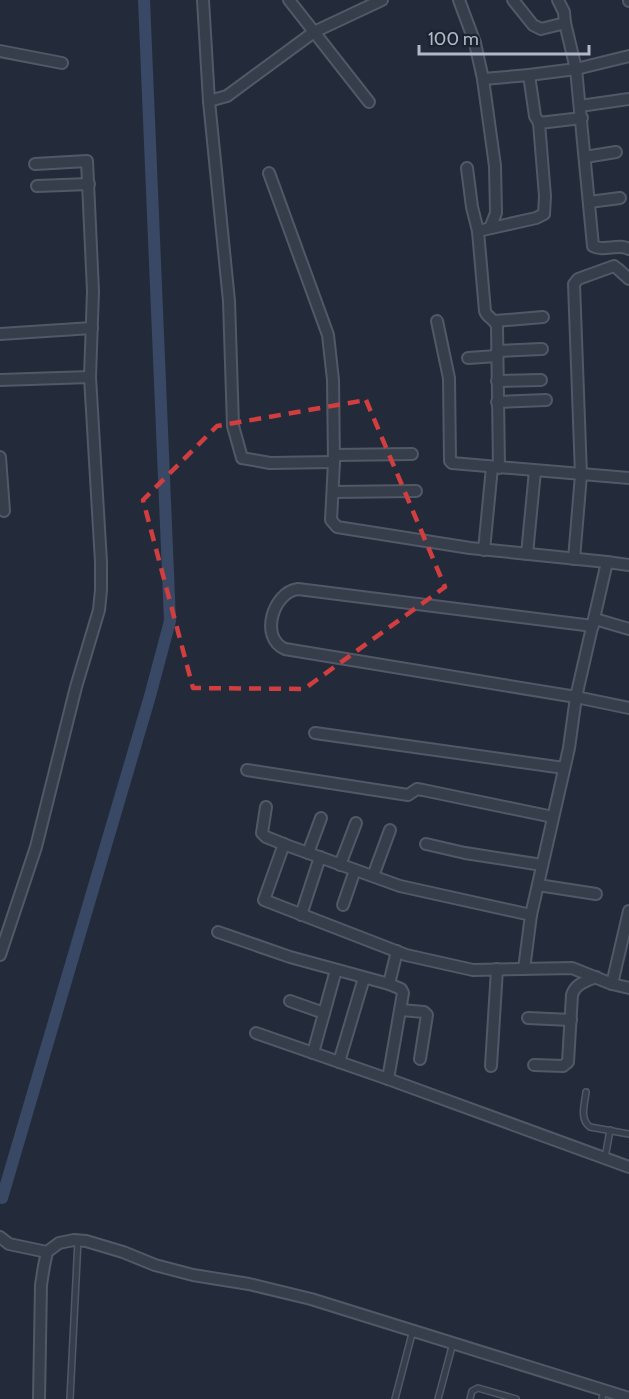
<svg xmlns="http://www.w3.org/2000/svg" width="629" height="1399" font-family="Cabin,sans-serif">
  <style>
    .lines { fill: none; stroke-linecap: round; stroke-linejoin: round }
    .canal { stroke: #394864; stroke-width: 12 }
    .service-casing { stroke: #525866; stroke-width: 8 }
    .minor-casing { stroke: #525866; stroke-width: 14 }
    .service { stroke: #373e4b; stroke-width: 5 }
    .minor { stroke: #373e4b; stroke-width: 10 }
    .marked { fill: none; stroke: #d13e40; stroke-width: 4.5; stroke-dasharray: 12 8; stroke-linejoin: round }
  </style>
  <rect width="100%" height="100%" fill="#232b3b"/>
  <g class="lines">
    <path class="canal" d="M 2,1198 L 150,696 L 170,621 L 144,0"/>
    <g class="service-casing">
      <g id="service">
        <path d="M 586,1092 C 585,1103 579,1119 590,1127 L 629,1134"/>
        <path d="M 605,1158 L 610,1130"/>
        <path d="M 70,1399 L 78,1240"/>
        <path d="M 395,1399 L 413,1330"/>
        <path d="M 438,1399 L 453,1343"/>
        <path d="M 470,1399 L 472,1391 L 478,1388 L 516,1399"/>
        <path d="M 602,1399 L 604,1390"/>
      </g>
    </g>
    <g class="minor-casing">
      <g id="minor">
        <path d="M 203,0 L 209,101 L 227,96 L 314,32 L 382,0"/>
        <path d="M 289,0 L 369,102"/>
        <path d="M 459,0 L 475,43 L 483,79 L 495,166 L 496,213 L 490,228"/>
        <path d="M 513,0 L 533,25 L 541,29 L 565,23"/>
        <path d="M 558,0 L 564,12 L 565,23 L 576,69 L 593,246 C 604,252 618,243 629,249"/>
        <path d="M 629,0 L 629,1"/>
        <path d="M 0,51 L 62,63"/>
        <path d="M 483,79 L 529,75 L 576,69 L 629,56"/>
        <path d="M 209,101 L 229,301 L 233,426 L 242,458 L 270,463 L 334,462"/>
        <path d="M 580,106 L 629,99"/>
        <path d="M 539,123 L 582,118"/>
        <path d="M 585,157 L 616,152"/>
        <path d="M 467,168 L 472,207 L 478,231 L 536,218 L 544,214 L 545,196 L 539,123 L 535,116 L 529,75"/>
        <path d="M 269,173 L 328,335 L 333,380 L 334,462 L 331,520 L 337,527 L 470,548 L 607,562 L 576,697 L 629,708"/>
        <path d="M 37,186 L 89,184"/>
        <path d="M 589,202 L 620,198"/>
        <path d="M 478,231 L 485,311 C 487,318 494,318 497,326 L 499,468"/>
        <path d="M 437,321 L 449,378 L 450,461 L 452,463 L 629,478"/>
        <path d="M 495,321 L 543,317"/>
        <path d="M 0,334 L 92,328"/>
        <path d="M 497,351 L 542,349"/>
        <path d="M 468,358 L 497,356"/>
        <path d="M 0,380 L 90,377"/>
        <path d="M 497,381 L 541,380"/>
        <path d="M 497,402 L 546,400"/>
        <path d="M 334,455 L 412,454"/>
        <path d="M 0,457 L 4,511"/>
        <path d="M 333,492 L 416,491"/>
        <path d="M 484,550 L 492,467"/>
        <path d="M 527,554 L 535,471"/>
        <path d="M 574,559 L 581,475 L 574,284 L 578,279 L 614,266 L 618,269 L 629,279"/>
        <path d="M 607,562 L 629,565"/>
        <path d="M 595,619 L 629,629"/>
        <path d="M 315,733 L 564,768"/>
        <path d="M 247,770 L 408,795 L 417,789 L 423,790 L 553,817"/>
        <path d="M 266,807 L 262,833 L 266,837 L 286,845 L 400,886 L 531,915"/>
        <path d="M 284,844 L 264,900 L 406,955 L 473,970 L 572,968 L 612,984 L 629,988"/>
        <path d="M 426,844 L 465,853 L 542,865"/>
        <path d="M 308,853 L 321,818"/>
        <path d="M 340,865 L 356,823"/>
        <path d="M 373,876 L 390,830"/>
        <path d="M 538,885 L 596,894"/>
        <path d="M 343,905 L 355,870"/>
        <path d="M 301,915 L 320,857"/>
        <path d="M 218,932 L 290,957 L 389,984"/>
        <path d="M 0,955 L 36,847 L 76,687 L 99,610 L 101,590 L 101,562 L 90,377 L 93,291 L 87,161 L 35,164"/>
        <path d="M 524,969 L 531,915 L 569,748 L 576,697 L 285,649 C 259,638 273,592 298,589 L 593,626"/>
        <path d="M 612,984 L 629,911"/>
        <path d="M 290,1001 L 324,1013"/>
        <path d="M 401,1010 L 424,1012 L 427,1015 L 420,1059"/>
        <path d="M 528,1018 L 571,1020"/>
        <path d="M 256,1033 L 388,1079 L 629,1167"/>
        <path d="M 313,1053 L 336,970"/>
        <path d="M 339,1062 L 364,978"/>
        <path d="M 534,1065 L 563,1066 L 568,1062 L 572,995 C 575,984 586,981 596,977"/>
        <path d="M 491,1066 L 497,969"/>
        <path d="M 388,1079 L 403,993 L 401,989 L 389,984 L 397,951"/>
        <path d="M 0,1237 L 9,1244 L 47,1252"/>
        <path d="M 39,1399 L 41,1285 L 44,1266 L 47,1252 L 59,1243 L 74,1240 L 86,1241 L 123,1252 L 155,1265 L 193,1275 L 249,1284 L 311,1299 L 629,1398"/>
      </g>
    </g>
    <use href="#service" class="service"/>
    <use href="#minor" class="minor"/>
  </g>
  <path class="marked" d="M 366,400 L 445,587 L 304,689 L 193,688 L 143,500 L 217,426 Z"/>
  <path d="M419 45v9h170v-9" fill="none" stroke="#b2b8c7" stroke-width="3"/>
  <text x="428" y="45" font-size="18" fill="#b2b8c7" stroke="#1c2330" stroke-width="4.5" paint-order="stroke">100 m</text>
</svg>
